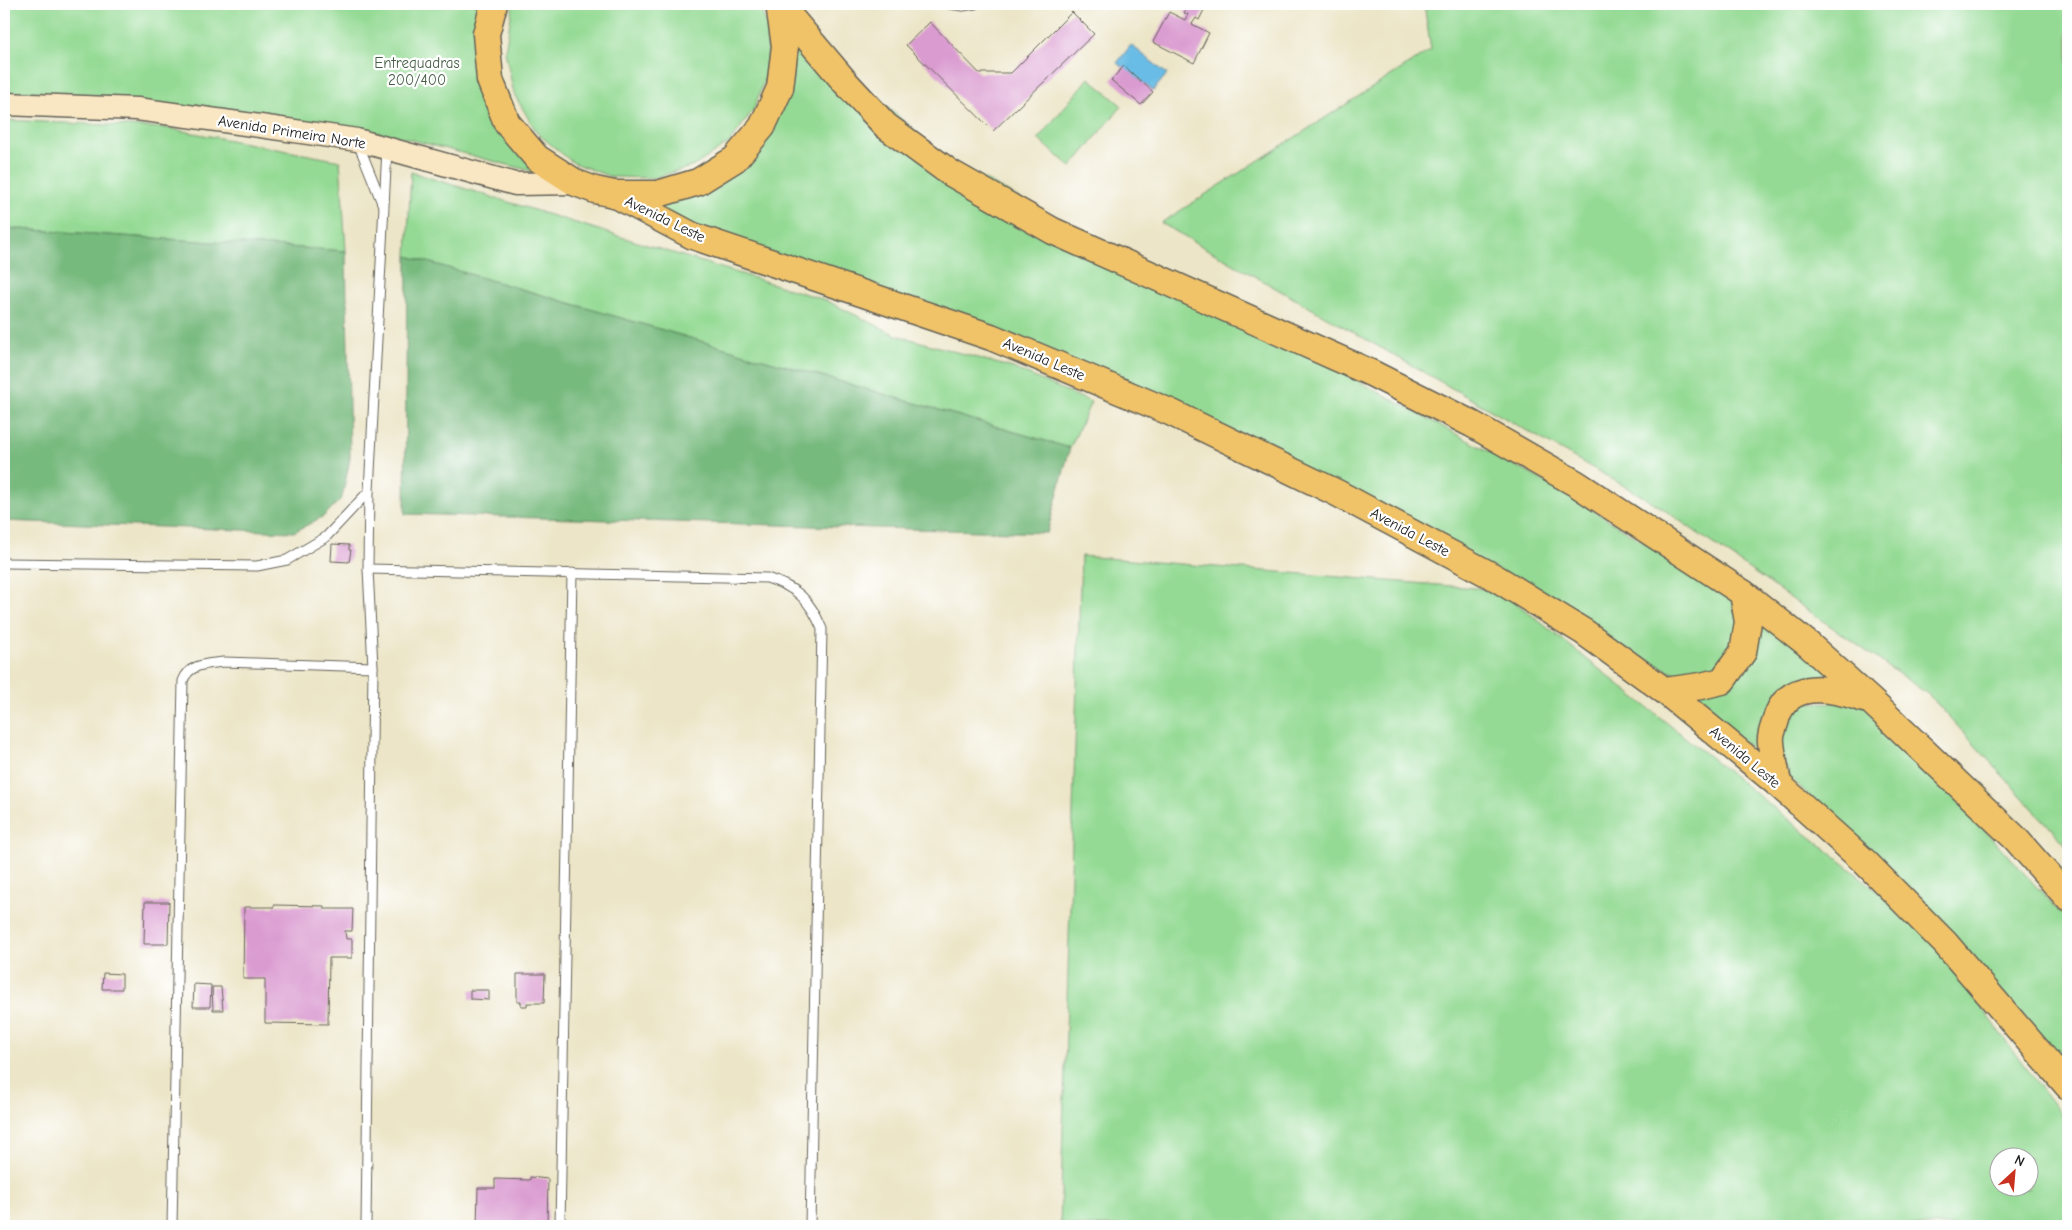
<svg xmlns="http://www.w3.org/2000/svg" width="2072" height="1230" font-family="'Comic Neue',sans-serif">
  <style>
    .green { fill: #94da94; stroke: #587b58; fill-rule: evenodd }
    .forest { fill: #77ba7e; stroke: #4a6b4d }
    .water { fill: #69bce5; stroke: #426c80 }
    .building { fill: #da9bd0 }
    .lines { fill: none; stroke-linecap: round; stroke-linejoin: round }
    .lane-casing { stroke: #656258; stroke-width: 11 }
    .secondary-casing { stroke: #656258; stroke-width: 25 }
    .primary-casing { stroke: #656258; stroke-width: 29 }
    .lane { stroke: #fff; stroke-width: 9 }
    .secondary { stroke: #f9e7c3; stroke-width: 22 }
    .primary { stroke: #f1c369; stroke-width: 26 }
    .labels { text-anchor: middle; stroke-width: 4.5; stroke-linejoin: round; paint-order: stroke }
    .park-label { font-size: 15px; fill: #465e46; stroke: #fff }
    .street-label { font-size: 15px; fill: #1c1c1c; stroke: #fff }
  </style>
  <rect width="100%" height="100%" fill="#fff"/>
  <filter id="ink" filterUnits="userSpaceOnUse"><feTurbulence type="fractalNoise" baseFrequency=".02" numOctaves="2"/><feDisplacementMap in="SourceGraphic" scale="10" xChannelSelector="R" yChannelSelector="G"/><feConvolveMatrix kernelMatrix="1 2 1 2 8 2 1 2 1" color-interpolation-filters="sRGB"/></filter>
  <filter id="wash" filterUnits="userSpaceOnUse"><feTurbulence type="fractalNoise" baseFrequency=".0096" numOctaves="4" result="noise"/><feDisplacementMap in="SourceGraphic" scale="20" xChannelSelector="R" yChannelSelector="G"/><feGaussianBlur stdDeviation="1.12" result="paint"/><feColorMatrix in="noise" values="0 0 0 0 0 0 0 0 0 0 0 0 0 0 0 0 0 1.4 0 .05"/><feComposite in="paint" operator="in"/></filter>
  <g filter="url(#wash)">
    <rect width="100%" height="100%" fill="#ece5c7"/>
    <g class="green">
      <path d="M 4,4 L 489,4 L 485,71 L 558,178 L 389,134 L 39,92 L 4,92 Z"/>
      <path d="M 513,4 L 759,4 L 767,26 L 768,69 L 754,109 L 729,143 L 694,166 L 654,178 L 611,177 L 572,162 L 537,133 L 514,94 L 505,51 Z"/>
      <path d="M 1424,4 L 2068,4 L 2068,847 L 1929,695 L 1656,504 L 1161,223 L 1431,50 Z"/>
      <path d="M 781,11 L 856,80 L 950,161 L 1560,490 L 1722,591 L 1754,623 L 1722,677 L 1689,678 L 1646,661 L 1508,581 L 1171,409 L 634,203 L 723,170 L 778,96 Z"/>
      <path d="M 1089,78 L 1122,106 L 1071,167 L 1038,139 Z"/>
      <path d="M 4,120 L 167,128 L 340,161 L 346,251 L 4,228 Z"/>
      <path d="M 411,172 L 825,300 L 896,335 L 1013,368 L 1091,402 L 1070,448 L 407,256 Z"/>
      <path d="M 1081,556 L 1500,590 L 1917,922 L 2068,1124 L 2068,1226 L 1060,1226 ZM 2000,1158 L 2030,1158 L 2030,1188 L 2000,1188 Z"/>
      <path d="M 1751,608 L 1845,684 L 1784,702 L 1774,742 L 1788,777 L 1649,665 L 1688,681 L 1723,679 Z"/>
      <path d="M 1867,702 L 2068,921 L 2068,1066 L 1958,943 L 1791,778 L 1776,742 L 1786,703 Z"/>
    </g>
    <g class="forest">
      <path d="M 4,228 L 346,251 L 350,458 L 342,498 L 324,516 L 294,532 L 4,521 Z"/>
      <path d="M 407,256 L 1070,448 L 1047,533 L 405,514 Z"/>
    </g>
    <path class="water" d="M 1131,45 L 1167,74 L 1153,91 L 1117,63 Z"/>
    <g id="blocks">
      <g class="building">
        <path d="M 1189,4 L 1197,4 L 1205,8 L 1199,20 L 1196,18 L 1192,24 L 1209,33 L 1194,63 L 1153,42 L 1169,12 L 1185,20 L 1188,14 L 1184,13 Z"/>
        <path d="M 1072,12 L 1094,34 L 993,131 L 906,45 L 930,22 L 979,73 L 1011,73 Z"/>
        <path d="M 1124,66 L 1153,92 L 1141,105 L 1111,80 Z"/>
        <path d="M 332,544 L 349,545 L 349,550 L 351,550 L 349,562 L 331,561 Z"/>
        <path d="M 145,902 L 169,902 L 168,944 L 144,944 Z"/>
        <path d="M 274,905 L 324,906 L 324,909 L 353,909 L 352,931 L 345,931 L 346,939 L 352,939 L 352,958 L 329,958 L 328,1024 L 265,1023 L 265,979 L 243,979 L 244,907 L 274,907 Z"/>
        <path d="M 103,973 L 122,974 L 122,989 L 102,989 Z"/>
        <path d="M 517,974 L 545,974 L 544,1003 L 527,1003 L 527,1006 L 521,1006 L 521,1002 L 517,1002 Z"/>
        <path d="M 194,984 L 211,985 L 210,1007 L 193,1007 Z"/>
        <path d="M 212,987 L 221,987 L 223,1010 L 213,1010 Z"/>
        <path d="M 470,990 L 489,990 L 489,1000 L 470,999 Z"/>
        <path d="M 530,1177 L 548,1179 L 547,1226 L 477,1226 L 478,1188 L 495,1188 L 495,1179 L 530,1180 Z"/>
      </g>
    </g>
  </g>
  <g filter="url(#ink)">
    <use href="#blocks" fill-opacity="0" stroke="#656258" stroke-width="1"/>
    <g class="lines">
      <g class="lane-casing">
        <g id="lane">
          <path d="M 949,4 L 963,6 L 975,4"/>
          <path d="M 358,143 L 382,203"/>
          <path d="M 4,563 L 257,566 L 287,560 L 326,537 L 369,491 L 387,149"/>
          <path d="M 368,569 L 767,578 C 798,588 810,600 822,629 L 810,1226"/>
          <path d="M 172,1226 L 183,681 C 189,663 209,664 224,662 L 373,667"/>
          <path d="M 366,1226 L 373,667 L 368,569 L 369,491"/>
          <path d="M 560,1226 L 572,573"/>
        </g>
      </g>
      <g class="secondary-casing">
        <path id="secondary" d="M 4,104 L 137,109 L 260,126 L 357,140 L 515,184 L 576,183"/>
      </g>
      <g class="primary-casing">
        <g id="primary">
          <path d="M 494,4 L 486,34 L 490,80 L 507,123 L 537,158 L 576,183 L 595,190 L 614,194 L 658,194 L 698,182 L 735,159 L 762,127 L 780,88 L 785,46 L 779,4"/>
          <path d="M 779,4 L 846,83 L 886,126 L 949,172 L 1053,231 L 1371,373 L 1472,424 L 1577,484 L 1743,593 L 1809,645 L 1872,702 L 2015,838 L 2068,898"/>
          <path d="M 614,194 L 693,236 L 991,337 L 1170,412 L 1337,493 L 1496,578 L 1584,632 L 1665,691 L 1778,784 L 1865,862 L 1945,943 L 2068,1086"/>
          <path d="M 1665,691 L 1701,686 L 1722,681 L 1743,652 L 1748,622 L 1743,593"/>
          <path d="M 1778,784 C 1776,770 1772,756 1771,742 C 1770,736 1773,729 1775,723 C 1785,678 1831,687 1864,699"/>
        </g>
      </g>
      <use href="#lane" class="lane"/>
      <use href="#secondary" class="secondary"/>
      <use href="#primary" class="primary"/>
    </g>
  </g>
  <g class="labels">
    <g class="park-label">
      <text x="417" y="68">Entrequadras<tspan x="417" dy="17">200/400</tspan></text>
    </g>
    <g class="street-label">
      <text transform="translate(292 132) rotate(9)" y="5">Avenida Primeira Norte</text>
      <text transform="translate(665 219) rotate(26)" y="5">Avenida Leste</text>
      <text transform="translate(1044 359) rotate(23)" y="5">Avenida Leste</text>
      <text transform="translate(1410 532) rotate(28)" y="5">Avenida Leste</text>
      <text transform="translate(1745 757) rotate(40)" y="5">Avenida Leste</text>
    </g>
  </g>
  <rect width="2072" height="1230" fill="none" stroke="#fff" stroke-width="20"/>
  <g transform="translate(2014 1172) rotate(26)"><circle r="24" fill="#ffffff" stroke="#a4a4a4"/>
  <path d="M0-4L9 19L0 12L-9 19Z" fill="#c8321e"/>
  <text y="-8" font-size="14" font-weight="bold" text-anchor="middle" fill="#1c1c1c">N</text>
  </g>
</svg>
